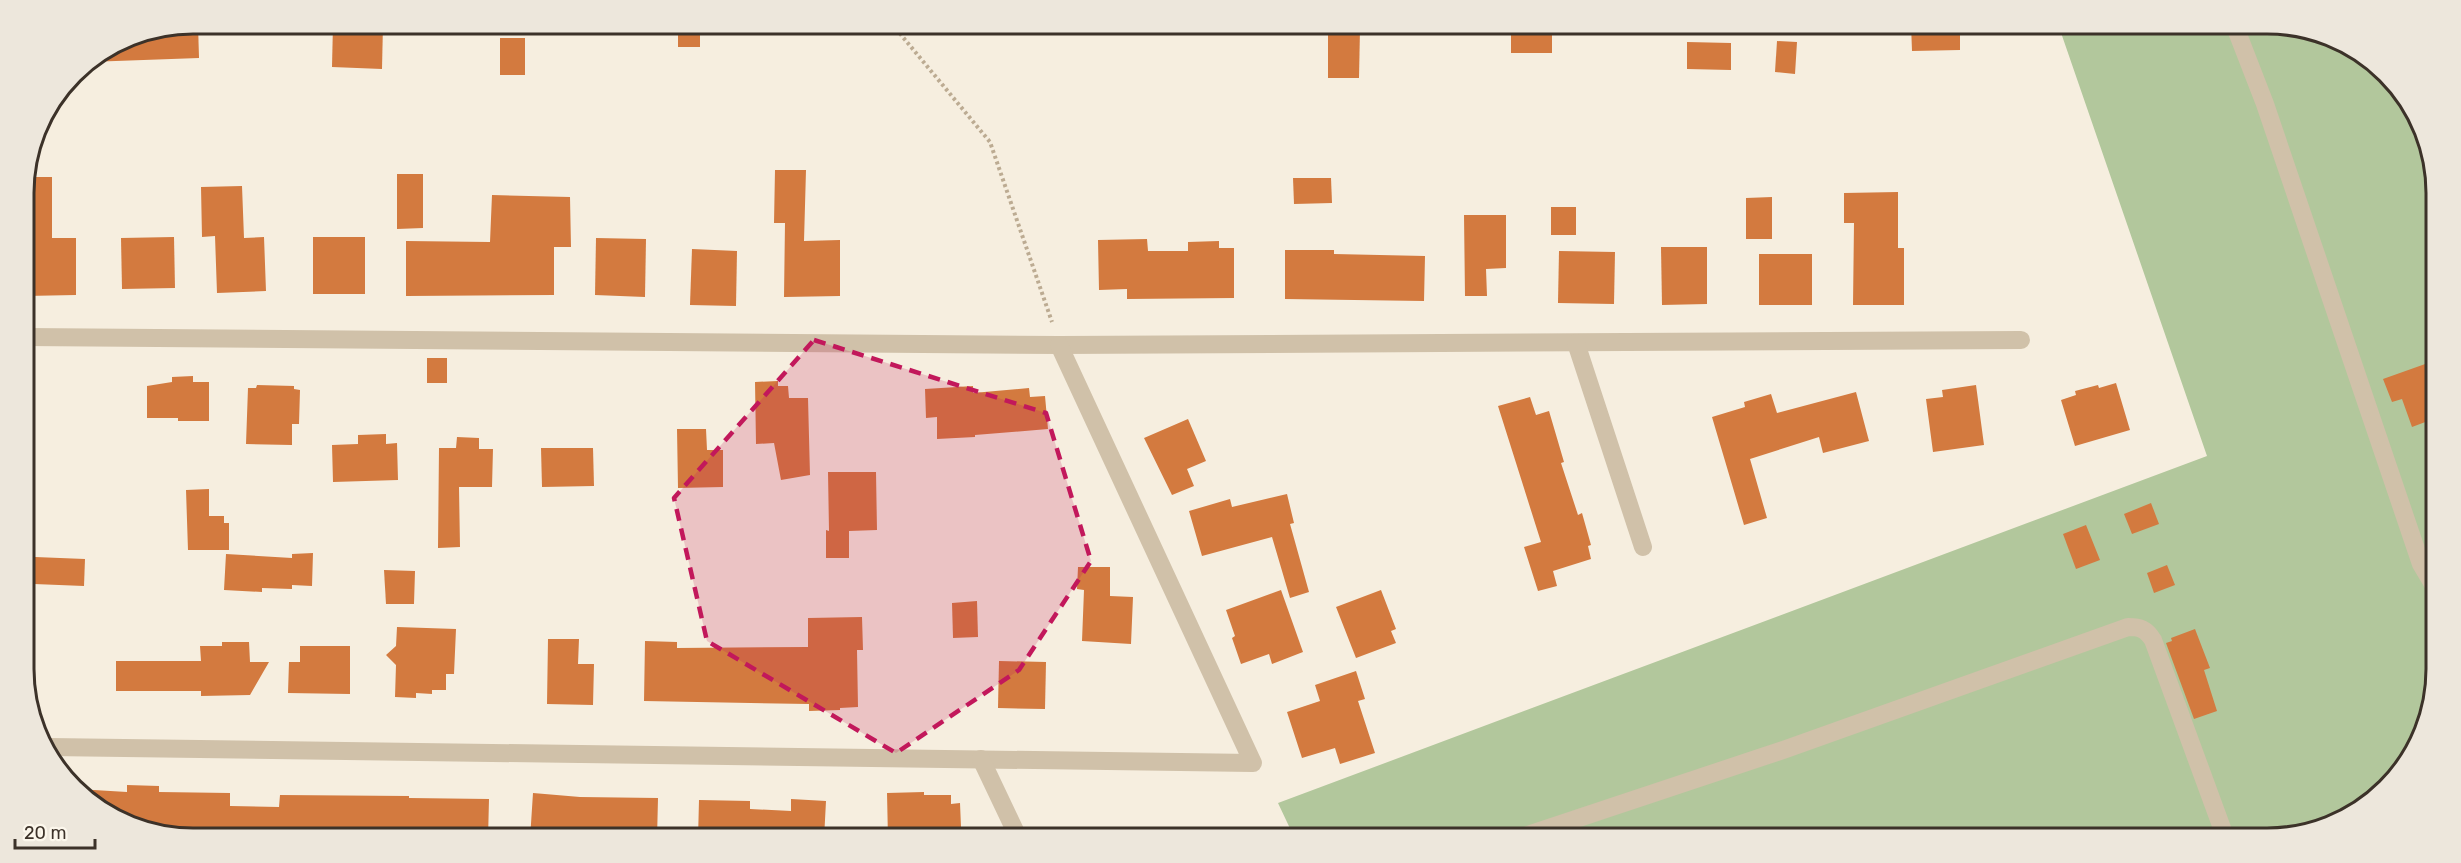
<svg xmlns="http://www.w3.org/2000/svg" width="2461" height="863" font-family="Rubik,sans-serif">
  <style>
    .green { fill: #b2c79c }
    .building { fill: #d37a3f }
    .lines { fill: none; stroke-linecap: round; stroke-linejoin: round }
    .path { stroke: #bcab92; stroke-width: 4; stroke-dasharray: 3 3; stroke-linecap: butt }
    .minor { stroke: #d0c1a9; stroke-width: 18 }
    .marked { fill: #c2185b; fill-opacity: 0.2; stroke: #c2185b; stroke-width: 4.5; stroke-dasharray: 12 8; stroke-linejoin: round }
    .rim { fill: none; stroke: #3c3229; stroke-width: 3 }
  </style>
  <rect width="100%" height="100%" fill="#f6eedf"/>
  <path class="green" d="M 2058,24 L 2268,24 L 2322,33 L 2395,82 L 2436,171 L 2437,670 L 2428,724 L 2370,804 L 2278,839 L 1295,839 L 1278,803 L 2207,456 Z"/>
  <g class="building">
    <path d="M 193,24 L 198,24 L 199,58 L 88,62 L 129,37 Z"/>
    <path d="M 333,24 L 383,24 L 382,69 L 332,67 Z"/>
    <rect x="678" y="24" width="22" height="23"/>
    <path d="M 1911,24 L 1936,24 L 1936,30 L 1960,29 L 1960,50 L 1912,51 Z"/>
    <path d="M 1552,27 L 1552,53 L 1511,53 L 1511,28 Z"/>
    <path d="M 1328,29 L 1360,29 L 1359,78 L 1328,78 Z"/>
    <rect x="500" y="38" width="25" height="37"/>
    <path d="M 1777,41 L 1797,42 L 1795,74 L 1775,72 Z"/>
    <path d="M 1687,42 L 1731,43 L 1731,70 L 1687,69 Z"/>
    <path d="M 775,170 L 806,170 L 804,241 L 840,240 L 840,296 L 784,297 L 785,223 L 774,223 Z"/>
    <path d="M 397,174 L 423,174 L 423,228 L 397,229 Z"/>
    <path d="M 26,177 L 52,177 L 52,238 L 76,238 L 76,295 L 25,296 Z"/>
    <path d="M 1293,178 L 1331,178 L 1332,203 L 1294,204 Z"/>
    <path d="M 242,186 L 244,238 L 264,237 L 266,291 L 217,293 L 215,236 L 202,237 L 201,187 Z"/>
    <path d="M 1898,192 L 1898,248 L 1904,248 L 1904,305 L 1853,305 L 1854,223 L 1844,223 L 1844,193 Z"/>
    <path d="M 492,195 L 570,197 L 571,247 L 554,247 L 554,295 L 406,296 L 406,241 L 490,242 Z"/>
    <path d="M 1772,197 L 1772,239 L 1746,239 L 1746,198 Z"/>
    <rect x="1551" y="207" width="25" height="28"/>
    <path d="M 1464,215 L 1506,215 L 1506,268 L 1486,269 L 1487,296 L 1465,296 Z"/>
    <path d="M 174,237 L 175,288 L 122,289 L 121,238 Z"/>
    <rect x="313" y="237" width="52" height="57"/>
    <path d="M 596,238 L 646,239 L 645,297 L 595,295 Z"/>
    <path d="M 1147,239 L 1148,251 L 1188,251 L 1188,242 L 1219,241 L 1219,248 L 1234,248 L 1234,298 L 1127,299 L 1127,289 L 1099,290 L 1098,240 Z"/>
    <path d="M 1661,247 L 1707,247 L 1707,304 L 1662,305 Z"/>
    <path d="M 692,249 L 737,251 L 736,306 L 690,305 Z"/>
    <path d="M 1285,250 L 1334,250 L 1334,254 L 1425,256 L 1424,301 L 1285,299 Z"/>
    <path d="M 1559,251 L 1615,252 L 1614,304 L 1558,303 Z"/>
    <rect x="1759" y="254" width="53" height="51"/>
    <rect x="427" y="358" width="20" height="25"/>
    <path d="M 2428,363 L 2436,386 L 2436,418 L 2412,427 L 2402,399 L 2392,402 L 2383,379 Z"/>
    <path d="M 193,376 L 193,382 L 209,382 L 209,421 L 178,421 L 178,418 L 147,418 L 147,386 L 172,382 L 172,377 Z"/>
    <path d="M 778,381 L 778,386 L 788,386 L 789,398 L 808,398 L 810,475 L 781,480 L 774,443 L 756,444 L 755,382 Z"/>
    <path d="M 2116,383 L 2130,430 L 2075,446 L 2061,400 L 2076,395 L 2075,391 L 2098,385 L 2099,388 Z"/>
    <path d="M 257,385 L 294,386 L 294,389 L 300,390 L 299,424 L 292,424 L 292,445 L 246,444 L 248,388 L 256,388 Z"/>
    <path d="M 1976,385 L 1984,445 L 1933,452 L 1926,399 L 1943,397 L 1942,390 Z"/>
    <path d="M 973,386 L 973,393 L 1029,388 L 1030,397 L 1045,396 L 1048,429 L 975,435 L 975,437 L 937,439 L 937,417 L 926,418 L 925,389 Z"/>
    <path d="M 1856,392 L 1869,441 L 1823,453 L 1819,437 L 1750,459 L 1767,518 L 1744,525 L 1712,417 L 1745,407 L 1744,402 L 1771,394 L 1777,413 Z"/>
    <path d="M 1530,397 L 1536,415 L 1549,411 L 1564,462 L 1561,463 L 1578,515 L 1582,513 L 1591,545 L 1588,546 L 1591,559 L 1553,571 L 1557,586 L 1538,591 L 1524,547 L 1541,542 L 1498,406 Z"/>
    <path d="M 1188,419 L 1206,461 L 1187,469 L 1194,486 L 1172,495 L 1144,438 Z"/>
    <path d="M 677,429 L 706,429 L 707,450 L 723,450 L 723,487 L 678,488 Z"/>
    <path d="M 386,434 L 386,444 L 397,443 L 398,480 L 333,482 L 332,445 L 358,444 L 358,435 Z"/>
    <path d="M 457,437 L 479,438 L 479,449 L 493,449 L 492,487 L 459,487 L 460,547 L 438,548 L 439,448 L 456,448 Z"/>
    <path d="M 541,448 L 593,448 L 594,486 L 542,487 Z"/>
    <path d="M 828,472 L 876,472 L 877,530 L 849,531 L 849,558 L 826,558 L 826,530 L 829,531 Z"/>
    <path d="M 209,489 L 209,516 L 224,516 L 224,523 L 229,523 L 229,550 L 188,550 L 186,490 Z"/>
    <path d="M 1287,494 L 1294,523 L 1290,524 L 1309,592 L 1290,598 L 1272,537 L 1202,556 L 1189,511 L 1230,499 L 1232,507 Z"/>
    <path d="M 2151,503 L 2159,524 L 2132,534 L 2124,514 Z"/>
    <path d="M 2086,525 L 2100,560 L 2076,569 L 2063,534 Z"/>
    <path d="M 313,553 L 312,586 L 292,585 L 292,589 L 262,588 L 262,592 L 224,590 L 226,554 L 292,558 L 292,554 Z"/>
    <path d="M 35,557 L 85,559 L 84,586 L 34,584 Z"/>
    <path d="M 2167,565 L 2175,585 L 2154,593 L 2147,573 Z"/>
    <path d="M 1078,567 L 1110,567 L 1110,596 L 1133,597 L 1131,644 L 1082,641 L 1084,590 L 1077,589 Z"/>
    <path d="M 384,570 L 415,571 L 414,604 L 386,604 Z"/>
    <path d="M 1281,590 L 1303,652 L 1272,664 L 1269,654 L 1241,664 L 1232,638 L 1235,636 L 1226,610 Z"/>
    <path d="M 1381,590 L 1396,629 L 1391,631 L 1396,643 L 1356,658 L 1336,607 Z"/>
    <path d="M 977,601 L 978,637 L 953,638 L 952,603 Z"/>
    <path d="M 862,617 L 863,650 L 857,650 L 858,707 L 840,708 L 840,710 L 809,711 L 809,704 L 644,701 L 645,641 L 677,642 L 677,648 L 808,647 L 808,618 Z"/>
    <path d="M 397,627 L 456,629 L 454,674 L 446,674 L 446,690 L 432,690 L 432,694 L 416,693 L 416,698 L 395,697 L 396,665 L 386,655 L 396,646 Z"/>
    <path d="M 2195,629 L 2210,668 L 2204,670 L 2217,711 L 2194,719 L 2166,643 L 2172,641 L 2171,638 Z"/>
    <path d="M 548,639 L 579,639 L 578,664 L 594,664 L 593,705 L 547,704 Z"/>
    <path d="M 222,642 L 249,642 L 250,662 L 269,662 L 250,695 L 201,696 L 201,691 L 116,691 L 116,661 L 201,661 L 200,646 L 222,646 Z"/>
    <path d="M 300,646 L 350,646 L 350,694 L 288,693 L 289,662 L 300,662 Z"/>
    <path d="M 999,661 L 1046,662 L 1045,709 L 998,708 Z"/>
    <path d="M 1356,671 L 1365,699 L 1358,701 L 1375,753 L 1340,764 L 1335,748 L 1302,758 L 1287,712 L 1320,701 L 1315,685 Z"/>
    <path d="M 127,785 L 159,786 L 159,792 L 230,793 L 230,806 L 279,807 L 280,795 L 409,796 L 409,798 L 489,799 L 488,839 L 195,837 L 195,830 L 134,827 L 77,789 L 127,792 Z"/>
    <path d="M 924,792 L 924,795 L 951,795 L 951,804 L 960,803 L 961,827 L 952,827 L 952,839 L 888,839 L 887,793 Z"/>
    <path d="M 533,793 L 580,797 L 658,798 L 657,839 L 530,839 Z"/>
    <path d="M 791,799 L 826,801 L 824,839 L 698,839 L 699,800 L 750,801 L 750,809 L 791,811 Z"/>
  </g>
  <g class="lines">
    <path class="path" d="M 892,24 L 990,142 L 1052,322"/>
    <g class="minor">
      <path d="M 2234,24 L 2265,104 L 2421,564 L 2437,591"/>
      <path d="M 25,337 L 1059,345 L 2021,340"/>
      <path d="M 1576,343 L 1643,547"/>
      <path d="M 49,747 L 1253,763 L 1059,345"/>
      <path d="M 981,759 L 1019,839"/>
      <path d="M 1516,839 L 1786,749 L 2128,627 C 2140,627 2146,629 2153,640 L 2226,839"/>
    </g>
  </g>
  <path class="marked" d="M 814,340 L 1046,413 L 1091,561 L 1019,670 L 896,753 L 707,641 L 674,498 Z"/>
  <path d="M0 0H2461V863H0ZM193 34H2267A159 159 0 0 1 2426 193V669A159 159 0 0 1 2267 828H193A159 159 0 0 1 34 669V193A159 159 0 0 1 193 34Z" fill="#ede7dc" fill-rule="evenodd"/>
  <path class="rim" d="M193 34H2267A159 159 0 0 1 2426 193V669A159 159 0 0 1 2267 828H193A159 159 0 0 1 34 669V193A159 159 0 0 1 193 34Z"/>
  <path d="M15 839v9h80v-9" fill="none" stroke="#3c3229" stroke-width="3"/>
  <text x="24" y="839" font-size="18" fill="#3c3229" stroke="#fcf7ec" stroke-width="4.5" paint-order="stroke">20 m</text>
</svg>
